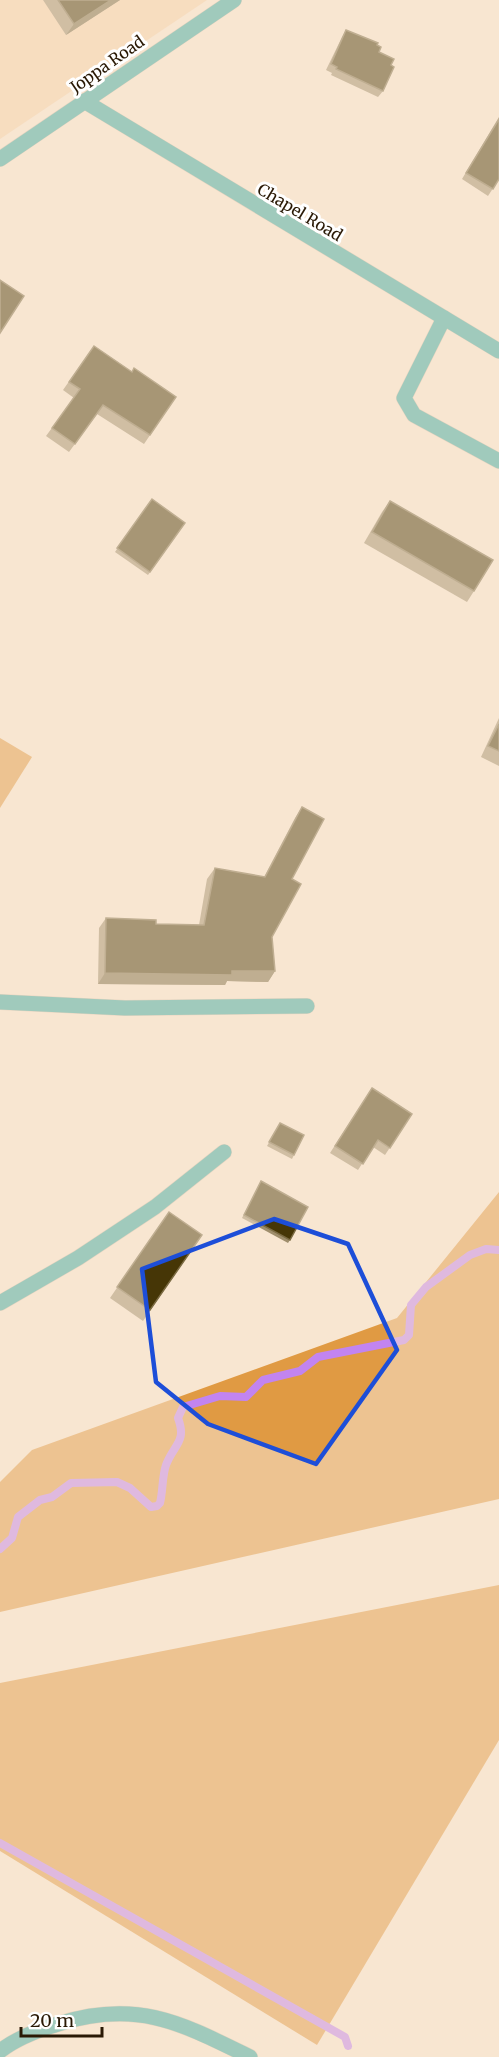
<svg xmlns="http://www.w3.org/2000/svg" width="499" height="2057" font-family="Merriweather,serif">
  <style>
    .green { fill: #f7d2a9 }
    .forest { fill: #e09a43 }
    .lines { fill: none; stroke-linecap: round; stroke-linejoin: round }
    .stream { stroke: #c284f0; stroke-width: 8 }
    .service-casing { stroke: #d3c1ac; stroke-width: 16 }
    .minor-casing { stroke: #d3c1ac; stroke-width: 16 }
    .tertiary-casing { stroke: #d3c1ac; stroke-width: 16 }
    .service { stroke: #36a9a2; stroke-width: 15 }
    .minor { stroke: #36a9a2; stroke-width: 15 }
    .tertiary { stroke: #36a9a2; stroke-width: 15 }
    .wall { fill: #9f8e6c }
    .shaded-wall { fill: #7b6b43 }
    .building { fill: #463606; stroke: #7b6b43; stroke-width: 1.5 }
    .marked { fill: none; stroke: #1d4ed8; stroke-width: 4.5; stroke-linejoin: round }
    .labels { text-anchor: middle; stroke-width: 6; stroke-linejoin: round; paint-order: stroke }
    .street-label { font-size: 16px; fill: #2a1905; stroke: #fff }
  </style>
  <rect width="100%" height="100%" fill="#f8e6d1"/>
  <path class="green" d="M 0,0 L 207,0 L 0,139 Z"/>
  <g class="forest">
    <path d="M 0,738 L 32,757 L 0,808 Z"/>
    <path d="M 499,1192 L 499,1499 L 0,1612 L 0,1482 L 32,1450 L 397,1318 Z"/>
    <path d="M 499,1585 L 499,1740 L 317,2045 L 0,1851 L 0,1683 Z"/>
  </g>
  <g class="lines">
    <g class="stream">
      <path d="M 0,1549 L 12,1538 L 18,1517 L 40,1500 L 52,1497 L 71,1483 L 117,1482 L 130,1488 L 151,1507 L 157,1506 L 160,1503 C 163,1491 162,1477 166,1465 C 174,1444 187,1442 178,1418 L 183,1407 L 220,1396 L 246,1397 L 263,1380 L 300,1371 L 318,1357 L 404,1340 L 409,1335 L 411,1305 L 426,1287 L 470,1255 L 486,1249 L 499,1250"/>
      <path d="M 0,1843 L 345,2037 L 348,2046"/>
    </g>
    <g class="service-casing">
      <g id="service">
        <path d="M 444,318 L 404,398 L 414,415 L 499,461"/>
        <path d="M 0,1002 L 125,1008 L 307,1006"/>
        <path d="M 0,1303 L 78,1258 L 155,1207 L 224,1152"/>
      </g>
    </g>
    <g class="minor-casing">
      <path id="minor" d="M 0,2051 C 17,2038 38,2030 58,2024 C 137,1999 181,2023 250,2057"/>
    </g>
    <g class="tertiary-casing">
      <g id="tertiary">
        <path d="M 84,101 L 499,351"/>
        <path d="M 0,159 L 234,0"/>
      </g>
    </g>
    <use href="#service" class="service"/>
    <use href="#minor" class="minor"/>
    <use href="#tertiary" class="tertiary"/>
  </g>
  <g class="wall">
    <path d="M 43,0 L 120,0 L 66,35 Z"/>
    <path d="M 346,30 L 377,45 L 379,52 L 391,65 L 383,91 L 378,97 L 331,75 L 332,73 L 326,70 L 342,37 Z"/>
    <path d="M 499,117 L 499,179 L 488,196 L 462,179 Z"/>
    <path d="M 94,346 L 132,372 L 176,397 L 144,444 L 97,414 L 69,452 L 46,436 L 74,398 L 63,390 Z"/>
    <path d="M 152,499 L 185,523 L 148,575 L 115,552 Z"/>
    <path d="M 390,501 L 474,591 L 467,602 L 364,543 L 382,512 Z"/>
    <path d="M 499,718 L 499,766 L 481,757 Z"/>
    <path d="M 302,807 L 292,879 L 272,937 L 275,971 L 268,982 L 227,981 L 225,985 L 98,984 L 99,928 L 106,918 L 156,924 L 199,925 L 207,879 L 215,868 L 264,877 L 295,818 Z"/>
    <path d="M 372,1088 L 412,1114 L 385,1155 L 373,1147 L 358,1170 L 330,1153 Z"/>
    <path d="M 280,1123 L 294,1155 L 292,1159 L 267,1146 Z"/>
    <path d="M 261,1181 L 290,1240 L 288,1243 L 242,1218 Z"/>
    <path d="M 169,1212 L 202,1235 L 143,1321 L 110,1298 Z"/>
  </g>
  <g class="shaded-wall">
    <path d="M 111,0 L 120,0 L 66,35 L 74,24 Z"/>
    <path d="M 232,971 L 275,971 L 268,982 L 227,981 L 225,985 L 98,984 L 105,973 Z"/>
  </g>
  <g class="building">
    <path d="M 58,0 L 111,0 L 74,24 Z"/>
    <path d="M 346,30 L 378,43 L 377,45 L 381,47 L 379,52 L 394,59 L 391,65 L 394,67 L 383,91 L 336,69 L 337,67 L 331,64 Z"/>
    <path d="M 499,119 L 499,179 L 493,189 L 466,173 Z"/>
    <path d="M 0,280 L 24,296 L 0,333 Z"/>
    <path d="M 94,346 L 132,372 L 134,368 L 176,397 L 150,435 L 103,405 L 75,444 L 52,428 L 80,389 L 69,382 Z"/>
    <path d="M 152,499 L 185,523 L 150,572 L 117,548 Z"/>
    <path d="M 390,501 L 493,560 L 474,591 L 372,532 Z"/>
    <path d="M 499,724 L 499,751 L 488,746 Z"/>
    <path d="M 302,807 L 324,819 L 292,879 L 301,884 L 272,937 L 275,971 L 232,971 L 232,975 L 105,973 L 106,918 L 156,920 L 156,924 L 204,925 L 215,868 L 265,877 Z"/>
    <path d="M 372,1088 L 412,1114 L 390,1148 L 378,1140 L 363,1164 L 335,1146 Z"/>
    <path d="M 280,1123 L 304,1135 L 294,1155 L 269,1142 Z"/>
    <path d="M 261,1181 L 308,1207 L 290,1240 L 244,1215 Z"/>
    <path d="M 169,1212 L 202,1235 L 150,1310 L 117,1287 Z"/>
  </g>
  <path d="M0 0H499V2057H0ZM 274,1219 L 348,1244 L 397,1350 L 316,1464 L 208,1424 L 156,1382 L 142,1269 Z" fill="#f8e6d1" fill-opacity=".55" fill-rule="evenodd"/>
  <path class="marked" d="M 274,1219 L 348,1244 L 397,1350 L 316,1464 L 208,1424 L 156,1382 L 142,1269 Z"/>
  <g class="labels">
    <g class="street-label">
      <text transform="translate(107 64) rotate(-35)" y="6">Joppa Road</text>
      <text transform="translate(300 212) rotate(31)" y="6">Chapel Road</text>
    </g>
  </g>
  <path d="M21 2027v9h81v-9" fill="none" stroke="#2a1905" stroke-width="3"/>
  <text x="30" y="2027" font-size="18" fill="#2a1905" stroke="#ffffff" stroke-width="4.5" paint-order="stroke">20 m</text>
</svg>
